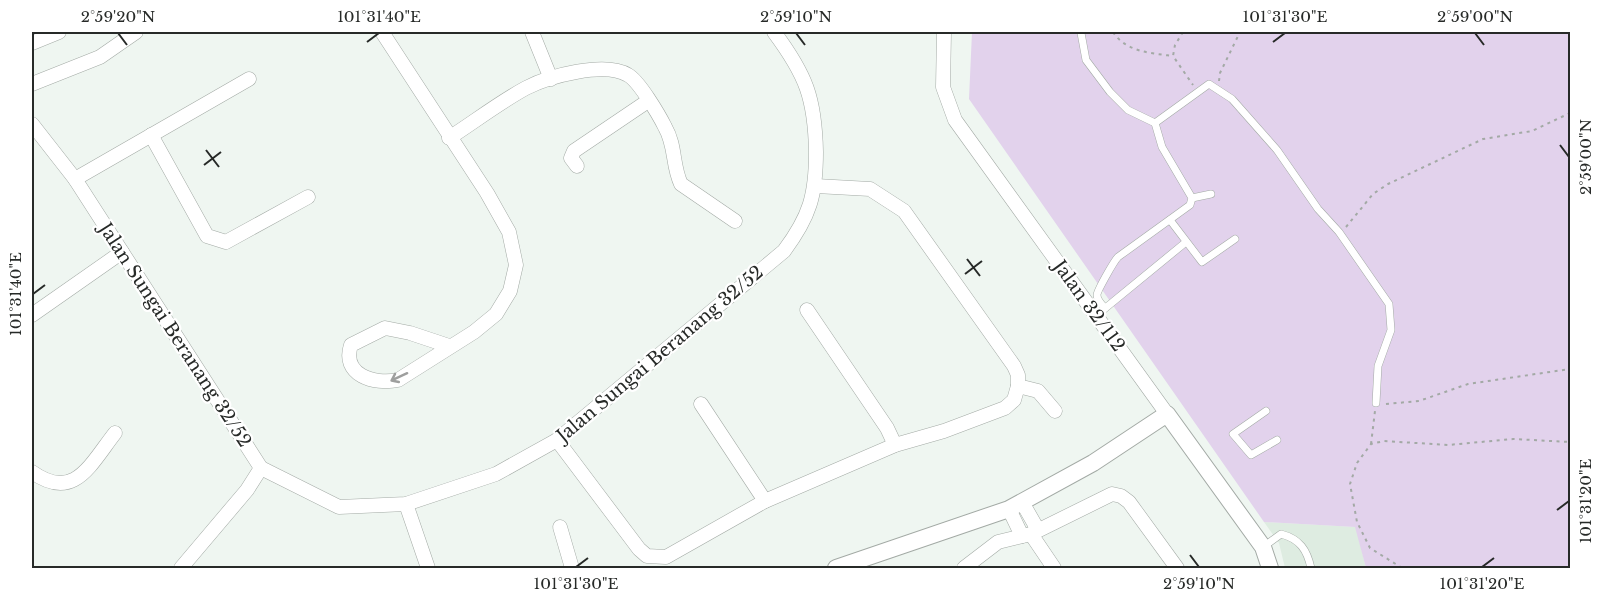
<svg xmlns="http://www.w3.org/2000/svg" width="1602" height="600" font-family="'Libre Baskerville',serif">
  <style>
    .built { fill: #deece1 }
    .green { fill: #e2d2ec }
    .lines { fill: none; stroke-linecap: round; stroke-linejoin: round }
    .service-casing { stroke: #a3aaa5; stroke-width: 8 }
    .minor-casing { stroke: #a3aaa5; stroke-width: 15 }
    .tertiary-casing { stroke: #a3aaa5; stroke-width: 18 }
    .path { stroke: #a3a9a5; stroke-width: 2; stroke-dasharray: 3 4.5; stroke-linecap: butt }
    .service { stroke: #fff; stroke-width: 7 }
    .minor { stroke: #fff; stroke-width: 14 }
    .tertiary { stroke: #fff; stroke-width: 16 }
    .oneway { stroke: #9e9f9e }
    .ticks { fill: none; stroke: #272a28; stroke-width: 2 }
    .labels { text-anchor: middle; stroke-width: 4.5; stroke-linejoin: round; paint-order: stroke }
    .street-label { font-size: 18px; fill: #272a28; stroke: #fff }
    .neatline { fill: none; stroke: #272a28; stroke-width: 2 }
    .ticks-label { font-size: 15px; text-anchor: middle; fill: #272a28 }
  </style>
  <rect width="100%" height="100%" fill="#eff6f1"/>
  <path class="built" d="M 1264,522 L 1356,527 L 1366,568 L 1285,568 L 1279,543 Z"/>
  <path class="green" d="M 972,32 L 1570,32 L 1570,568 L 1366,568 L 1355,527 L 1264,522 L 969,99 Z"/>
  <g class="lines">
    <g class="service-casing">
      <g id="service">
        <path d="M 1081,33 L 1086,60 L 1110,92 L 1128,110 L 1155,123"/>
        <path d="M 1192,198 L 1211,194"/>
        <path d="M 1170,220 L 1202,262 L 1235,239"/>
        <path d="M 1105,308 C 1102,305 1097,299 1097,295 C 1097,291 1114,261 1118,257 L 1190,205 L 1192,198 L 1162,147 L 1155,123 L 1209,84 L 1232,99 L 1277,150 L 1318,209 L 1339,232 L 1389,304 L 1391,330 L 1378,366 L 1376,403"/>
        <path d="M 1103,310 L 1186,242"/>
        <path d="M 1266,411 L 1233,434 L 1251,455 L 1277,440"/>
        <path d="M 1263,547 L 1281,534 C 1300,539 1307,550 1311,568"/>
      </g>
    </g>
    <g class="minor-casing">
      <g id="minor">
        <path d="M 382,32 L 487,193 L 509,232 L 516,265 L 510,291 L 496,314 L 474,332 L 398,380 C 374,385 341,375 351,345 L 385,328 L 410,333 L 449,346"/>
        <path d="M 532,32 L 551,79"/>
        <path d="M 944,32 L 943,87 L 955,120 L 1167,414"/>
        <path d="M 32,43 L 59,32"/>
        <path d="M 32,84 L 100,57 L 136,32"/>
        <path d="M 32,124 L 75,179 L 261,468 L 339,507 L 406,504 L 496,474 L 557,440 L 784,251 C 810,216 816,195 816,152 C 815,98 806,75 774,32"/>
        <path d="M 151,135 L 207,236 L 226,242 L 308,197"/>
        <path d="M 449,138 C 474,122 500,102 526,88 C 549,76 605,61 628,75 C 639,81 659,115 665,127 C 676,146 672,165 681,184 L 735,221"/>
        <path d="M 577,166 L 571,158 L 574,151 L 648,101"/>
        <path d="M 75,179 L 249,79"/>
        <path d="M 807,310 L 887,428 L 895,445"/>
        <path d="M 32,315 L 122,252"/>
        <path d="M 1018,386 L 1038,391 L 1055,411"/>
        <path d="M 701,404 L 765,501"/>
        <path d="M 557,440 L 639,549 L 647,556 L 666,557 L 765,501 L 895,445 L 944,431 L 1005,408 L 1014,400 L 1018,386 L 1018,375 L 1014,366 L 904,211 L 870,189 L 816,186"/>
        <path d="M 32,472 C 74,502 90,465 115,433"/>
        <path d="M 1022,502 L 1038,530"/>
        <path d="M 406,504 L 428,568"/>
        <path d="M 1009,509 L 1022,536"/>
        <path d="M 560,527 L 572,568"/>
        <path d="M 1031,534 L 1054,568"/>
        <path d="M 181,568 L 247,490 L 261,468"/>
        <path d="M 964,568 L 998,542 L 1031,534 L 1112,494 L 1121,496 L 1129,502 L 1177,568"/>
      </g>
    </g>
    <g class="tertiary-casing">
      <path id="tertiary" d="M 836,568 L 1009,509 L 1093,463 L 1167,414 L 1263,547 L 1270,568"/>
    </g>
    <g class="path">
      <path d="M 1113,32 C 1126,52 1150,53 1173,56"/>
      <path d="M 1183,32 L 1175,45 L 1173,56 L 1193,85"/>
      <path d="M 1219,81 L 1220,73 L 1240,32"/>
      <path d="M 1346,227 L 1373,194 L 1388,184 L 1483,139 L 1532,131 L 1570,113"/>
      <path d="M 1386,404 L 1419,401 L 1468,384 L 1570,369"/>
      <path d="M 1371,444 L 1375,411"/>
      <path d="M 1402,568 L 1370,548 L 1357,522 L 1350,484 L 1357,463 L 1371,444 L 1384,441 L 1448,445 L 1513,439 L 1570,442"/>
    </g>
    <use href="#service" class="service"/>
    <use href="#minor" class="minor"/>
    <use href="#tertiary" class="tertiary"/>
  </g>
  <defs><path id="oneway-shaft" d="M-6 0H5M1.5-3L5.5 0L1.5 3" fill="none" stroke-width="1.6" stroke-linecap="round" stroke-linejoin="round" transform="scale(1.5)"/></defs>
  <use class="oneway" href="#oneway-shaft" transform="translate(399 377) rotate(155)"/>
  <path class="ticks" d="M 118,33 L 127,45M 796,33 L 805,45M 1475,33 L 1484,45M 367,42 L 379,33M 1273,42 L 1285,33M 1560,145 L 1569,157M 206,150 L 219,167M 204,165 L 221,152M 967,259 L 980,276M 965,274 L 982,261M 33,294 L 45,285M 1557,510 L 1569,501M 1190,555 L 1199,567M 576,567 L 588,558M 1482,567 L 1494,558"/>
  <g class="labels">
    <g class="street-label">
      <text transform="translate(1089 306) rotate(54)" y="6">Jalan 32/112</text>
      <text transform="translate(175 335) rotate(57)" y="6">Jalan Sungai Beranang 32/52</text>
      <text transform="translate(660 354) rotate(-40)" y="6">Jalan Sungai Beranang 32/52</text>
    </g>
  </g>
  <rect width="1602" height="600" fill="none" stroke="#ffffff" stroke-width="66"/>
  <rect x="33" y="33" width="1536" height="534" class="neatline"/>
  <g class="ticks-label">
    <text x="118" y="22">2°59'20"N</text>
    <text x="379" y="22">101°31'40"E</text>
    <text x="796" y="22">2°59'10"N</text>
    <text x="1285" y="22">101°31'30"E</text>
    <text x="1475" y="22">2°59'00"N</text>
    <text transform="translate(1586 157) rotate(-90)" y="5">2°59'00"N</text>
    <text transform="translate(16 294) rotate(-90)" y="5">101°31'40"E</text>
    <text transform="translate(1586 501) rotate(-90)" y="5">101°31'20"E</text>
    <text x="576" y="589">101°31'30"E</text>
    <text x="1199" y="589">2°59'10"N</text>
    <text x="1482" y="589">101°31'20"E</text>
  </g>
</svg>
